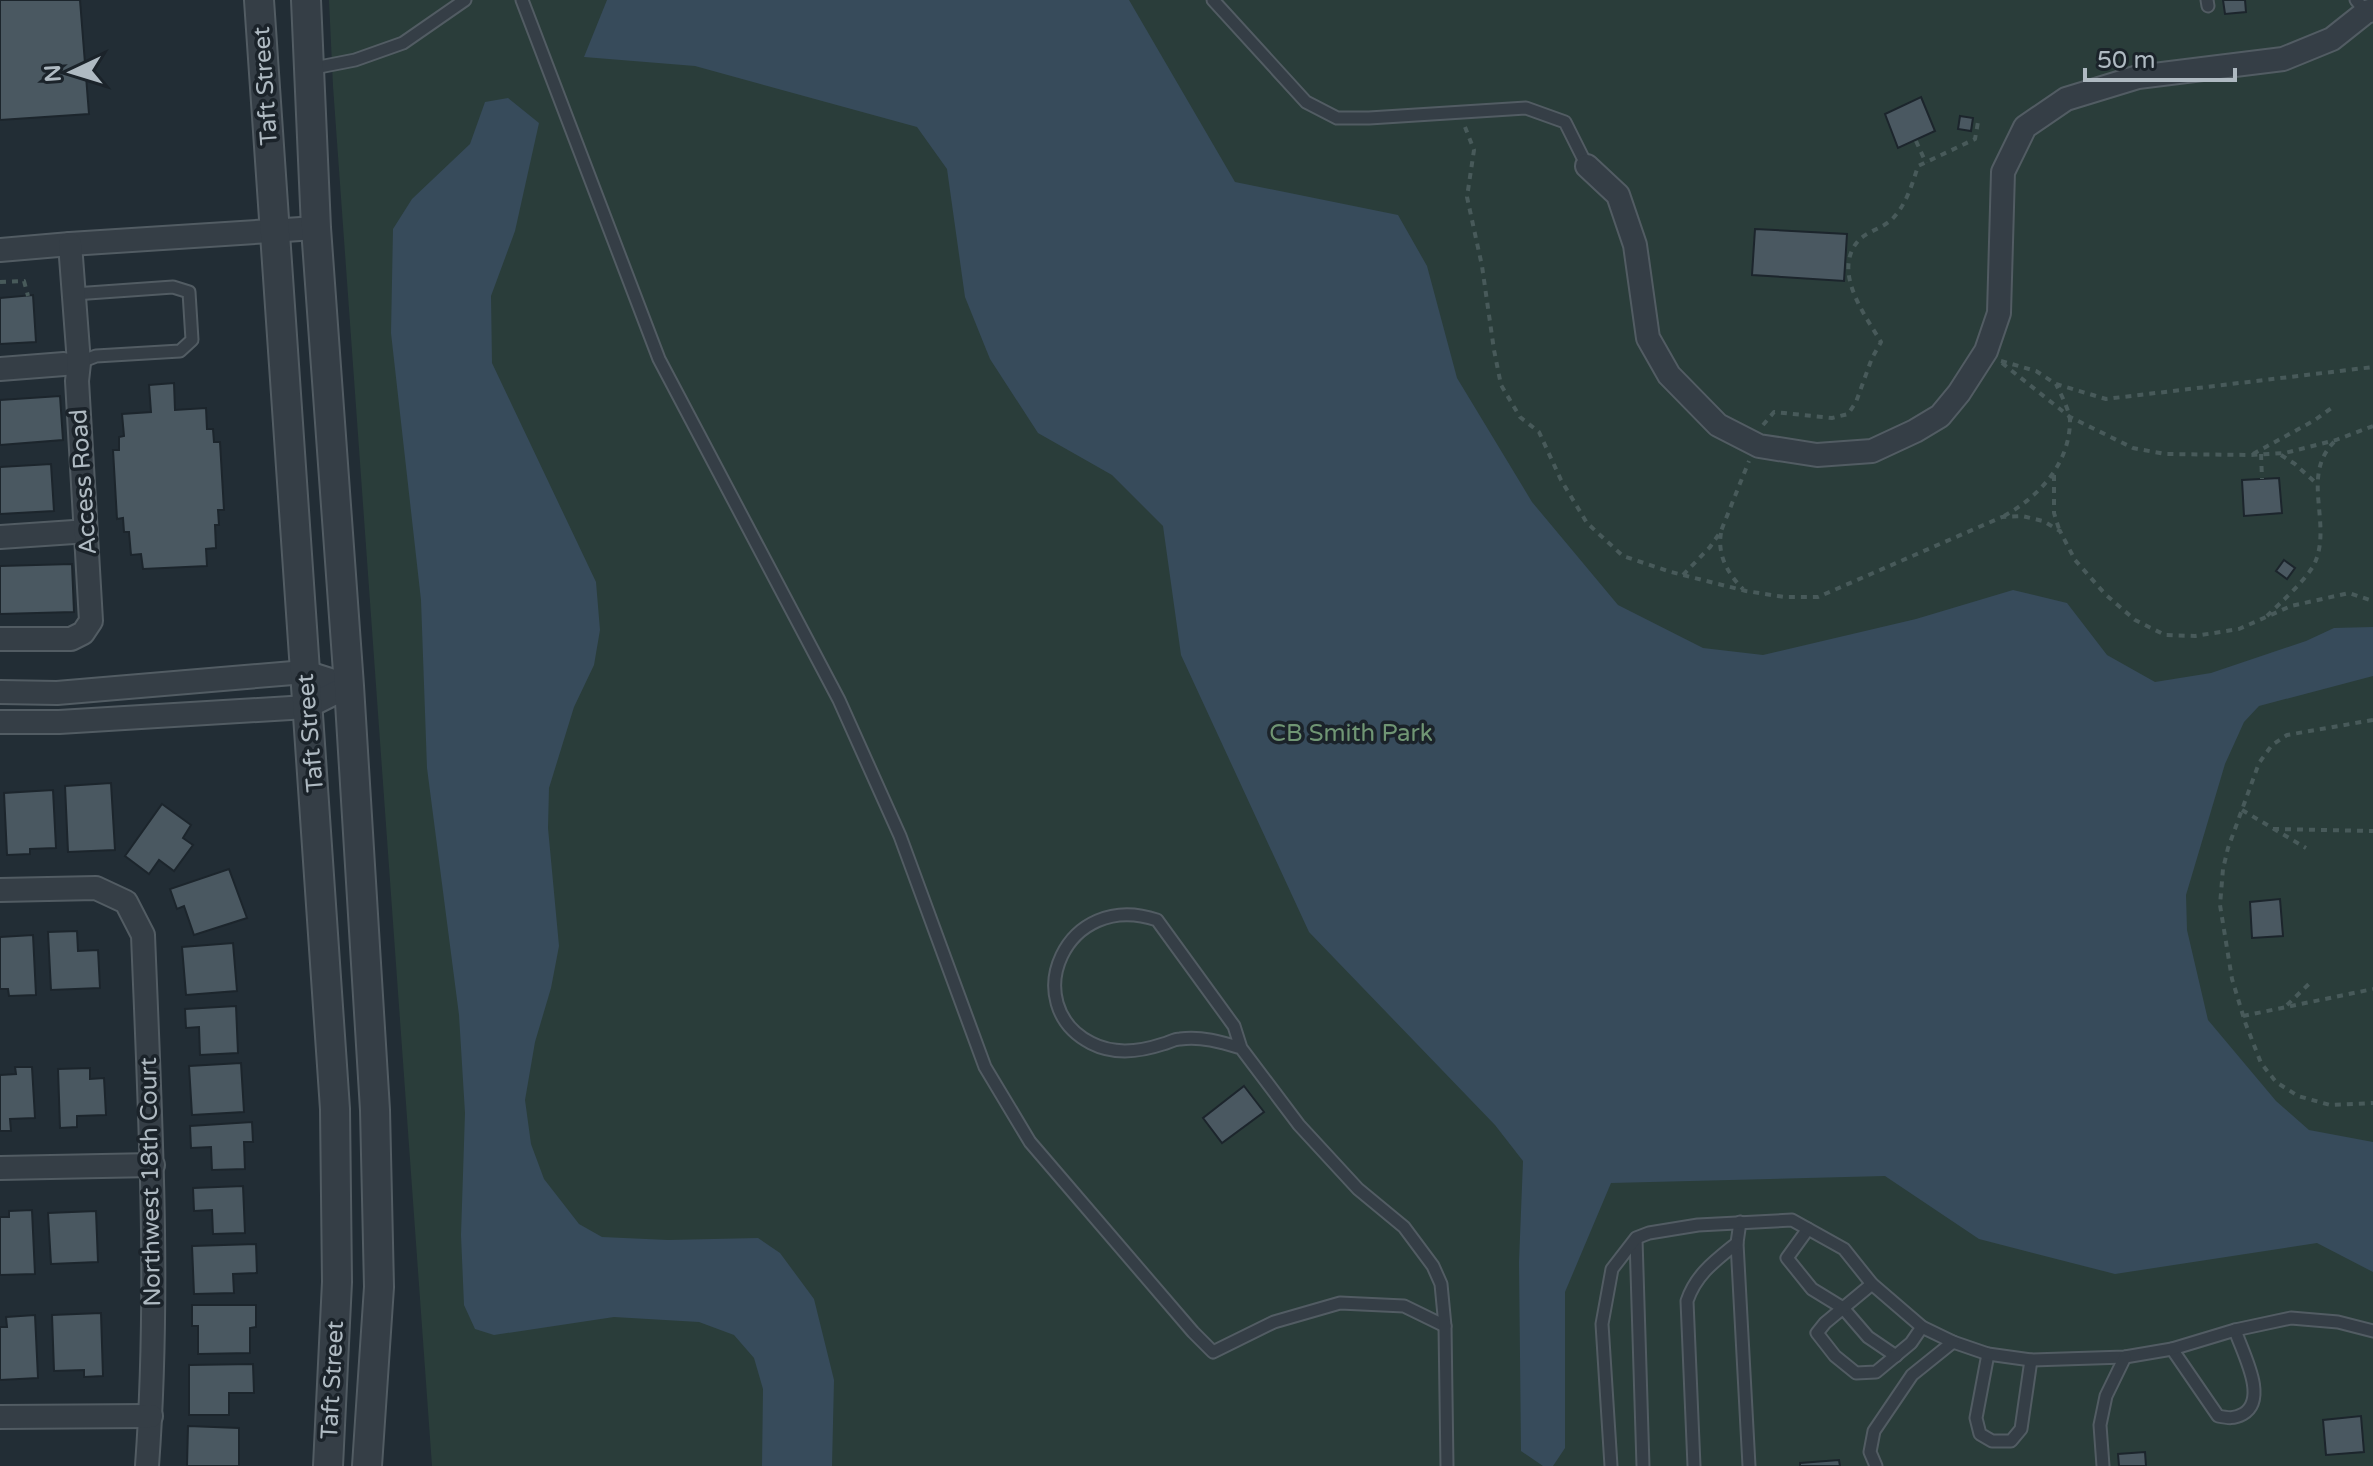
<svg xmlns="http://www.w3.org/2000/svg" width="2373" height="1466" font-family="'Varela Round',sans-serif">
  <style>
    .green { fill: #2a3d3a }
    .water { fill: #374b5b }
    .building { fill: #4a5861; stroke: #1c252c; stroke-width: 2 }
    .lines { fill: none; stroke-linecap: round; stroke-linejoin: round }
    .service-casing { stroke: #525c63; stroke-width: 15 }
    .minor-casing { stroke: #525c63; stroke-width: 26 }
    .tertiary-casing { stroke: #525c63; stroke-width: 32 }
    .path { stroke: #485a5a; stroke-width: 4; stroke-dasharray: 6 6; stroke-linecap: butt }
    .service { stroke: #353e46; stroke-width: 11 }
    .minor { stroke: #353e46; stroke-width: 22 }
    .tertiary { stroke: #353e46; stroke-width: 28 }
    .labels { text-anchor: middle; stroke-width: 7; stroke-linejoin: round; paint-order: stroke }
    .street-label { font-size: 24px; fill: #afbac2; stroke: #1b232a }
    .park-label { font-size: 24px; fill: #709674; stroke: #1b232a }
  </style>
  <rect width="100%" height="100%" fill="#222d35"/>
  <path class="green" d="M 329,0 L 2373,0 L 2373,1466 L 432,1466 L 333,86 Z"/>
  <g class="water">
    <path d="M 607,0 L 1129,0 L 1235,182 L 1398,215 L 1427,266 L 1457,378 L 1532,502 L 1618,605 L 1703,648 L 1763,655 L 1916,619 L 2013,590 L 2067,603 L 2107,655 L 2155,682 L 2211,673 L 2306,641 L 2334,628 L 2373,627 L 2373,676 L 2259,706 L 2244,722 L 2225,764 L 2186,895 L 2187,930 L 2208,1020 L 2276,1101 L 2309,1130 L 2373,1142 L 2373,1272 L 2317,1243 L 2115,1274 L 1979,1239 L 1885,1176 L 1611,1183 L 1565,1292 L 1565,1448 L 1553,1466 L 1543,1466 L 1521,1451 L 1519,1262 L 1523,1161 L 1495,1125 L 1309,932 L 1181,655 L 1163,526 L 1112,475 L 1038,433 L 990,359 L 965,297 L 947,169 L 917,127 L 695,66 L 584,57 Z"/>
    <path d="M 508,98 L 539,123 L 515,231 L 491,296 L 492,363 L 596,582 L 600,630 L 594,665 L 574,707 L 549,788 L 548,828 L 559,946 L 551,988 L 535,1042 L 525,1100 L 531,1144 L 544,1179 L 579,1224 L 602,1237 L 668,1240 L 758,1238 L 780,1253 L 814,1299 L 834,1380 L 832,1466 L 762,1466 L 763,1389 L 754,1358 L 734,1335 L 699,1322 L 614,1317 L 494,1335 L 475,1329 L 464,1305 L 461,1235 L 465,1113 L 459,1015 L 427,768 L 421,600 L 391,333 L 393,229 L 412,199 L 470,144 L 485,102 Z"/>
  </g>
  <g class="building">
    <path d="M 0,0 L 80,0 L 89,114 L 0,120 Z"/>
    <path d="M 2223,0 L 2245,0 L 2246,12 L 2225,14 Z"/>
    <path d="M 1921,97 L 1935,131 L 1898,148 L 1885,114 Z"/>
    <path d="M 1960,116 L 1973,118 L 1971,131 L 1958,129 Z"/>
    <path d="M 1755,229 L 1847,234 L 1844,281 L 1752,275 Z"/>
    <path d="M 33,295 L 36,342 L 0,344 L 0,298 Z"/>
    <path d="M 174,383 L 175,410 L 206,408 L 207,429 L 213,429 L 214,442 L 220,442 L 224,510 L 218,510 L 219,525 L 215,525 L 216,548 L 206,549 L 207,566 L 143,569 L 141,554 L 131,555 L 129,532 L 124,532 L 123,518 L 117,519 L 113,450 L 119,450 L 119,437 L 124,436 L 122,414 L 151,412 L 149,385 Z"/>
    <path d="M 60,396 L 63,440 L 0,445 L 0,400 Z"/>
    <path d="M 51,464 L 54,511 L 0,514 L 0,467 Z"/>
    <path d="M 2279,478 L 2282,513 L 2244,516 L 2242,480 Z"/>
    <path d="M 2284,560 L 2295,568 L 2287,579 L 2276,571 Z"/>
    <path d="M 72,564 L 74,612 L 0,614 L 0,566 Z"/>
    <path d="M 111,783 L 115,850 L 68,852 L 65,786 Z"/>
    <path d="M 53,790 L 56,848 L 30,849 L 30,854 L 7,855 L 4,793 Z"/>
    <path d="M 162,804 L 191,825 L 183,838 L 193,845 L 174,871 L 159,860 L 149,874 L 125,856 Z"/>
    <path d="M 229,869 L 247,918 L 194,935 L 184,906 L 177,909 L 170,889 Z"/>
    <path d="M 2280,899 L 2283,936 L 2252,938 L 2250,902 Z"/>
    <path d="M 77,931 L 78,951 L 98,950 L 100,988 L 51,990 L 48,932 Z"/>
    <path d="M 33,935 L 36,995 L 9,996 L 8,989 L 0,989 L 0,937 Z"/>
    <path d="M 233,943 L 237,991 L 186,995 L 182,947 Z"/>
    <path d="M 236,1006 L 238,1053 L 200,1055 L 199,1027 L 186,1028 L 185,1009 Z"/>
    <path d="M 241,1063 L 244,1112 L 192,1115 L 189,1066 Z"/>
    <path d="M 15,1067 L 32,1067 L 35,1118 L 10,1119 L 11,1131 L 0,1131 L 0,1075 L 16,1074 Z"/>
    <path d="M 90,1068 L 90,1079 L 104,1078 L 106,1115 L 77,1116 L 77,1127 L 60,1128 L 58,1069 Z"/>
    <path d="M 1244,1086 L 1264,1112 L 1222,1143 L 1203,1118 Z"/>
    <path d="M 252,1122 L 253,1142 L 244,1142 L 245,1169 L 212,1170 L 211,1147 L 191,1148 L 190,1126 Z"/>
    <path d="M 243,1186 L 245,1233 L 213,1234 L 212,1210 L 194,1211 L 193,1188 Z"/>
    <path d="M 32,1210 L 35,1274 L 0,1275 L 0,1217 L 9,1217 L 9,1211 Z"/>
    <path d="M 96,1211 L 98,1262 L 51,1264 L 48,1213 Z"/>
    <path d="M 256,1244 L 257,1273 L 233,1274 L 234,1293 L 194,1294 L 192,1246 Z"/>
    <path d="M 192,1305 L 256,1305 L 256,1327 L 250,1328 L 250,1353 L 198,1354 L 198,1326 L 192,1326 Z"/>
    <path d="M 101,1313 L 103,1376 L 84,1377 L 84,1370 L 54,1371 L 52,1315 Z"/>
    <path d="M 35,1315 L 38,1378 L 0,1380 L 0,1327 L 7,1327 L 6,1317 Z"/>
    <path d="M 253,1364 L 254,1393 L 229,1393 L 229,1415 L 189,1415 L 189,1365 Z"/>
    <path d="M 2361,1416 L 2364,1452 L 2326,1455 L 2323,1420 Z"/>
    <path d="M 188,1426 L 239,1428 L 239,1466 L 187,1466 Z"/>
    <path d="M 2145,1452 L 2146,1466 L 2119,1466 L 2118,1454 Z"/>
    <path d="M 1839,1460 L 1840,1466 L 1800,1466 L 1800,1463 Z"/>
  </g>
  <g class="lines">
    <g class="service-casing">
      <g id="service">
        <path d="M 522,0 L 659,359 L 839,700 L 900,836 L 985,1067 L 1030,1142 L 1193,1332 L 1213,1352 L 1274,1322 L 1340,1303 L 1404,1306 L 1445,1326"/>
        <path d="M 1213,0 L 1306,102 L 1337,118 L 1369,118 L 1526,108 L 1565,122 L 1587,166"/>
        <path d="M 2207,0 L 2208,6"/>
        <path d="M 2356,0 L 2366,12"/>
        <path d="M 309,69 L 355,60 L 403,43 L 465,0"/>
        <path d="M 74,294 L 173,287 L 189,292 L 192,340 L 180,351 L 96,356 L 78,363"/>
        <path d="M 1241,1048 C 1221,1042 1201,1036 1180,1039 C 1174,1039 1168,1043 1163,1044 C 1139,1052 1114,1055 1091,1043 C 1017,1005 1065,889 1157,920 L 1234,1026 L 1241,1048 L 1299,1125 L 1358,1189 L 1404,1227 L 1433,1266 L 1441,1284 L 1445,1326 L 1447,1466"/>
        <path d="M 1740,1222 L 1737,1243 L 1749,1466"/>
        <path d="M 1808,1229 L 1787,1258 L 1812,1289 L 1843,1308 L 1868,1337 L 1896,1356"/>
        <path d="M 1636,1239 L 1643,1466"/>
        <path d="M 1872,1284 L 1825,1323 L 1817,1333 L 1835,1356 L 1856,1373 L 1876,1372 L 1911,1343 L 1922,1327"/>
        <path d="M 2172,1349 L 2218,1416 C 2228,1418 2234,1419 2243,1414 C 2269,1399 2242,1352 2235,1330"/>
        <path d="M 1988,1354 L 1976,1418 L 1980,1434 L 1992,1441 L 2011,1441 L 2021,1429 L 2031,1360"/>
        <path d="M 1611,1466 L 1602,1324 L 1612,1269 L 1636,1238 L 1649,1233 L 1698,1225 L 1792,1220 L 1844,1249 L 1872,1284 L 1922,1327 L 1953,1342 L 1988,1354 L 2031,1360 L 2125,1357 L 2172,1349 L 2235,1330 L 2291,1318 L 2338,1322 L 2373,1331"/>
        <path d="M 1694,1466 L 1687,1301 C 1696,1274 1716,1260 1737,1243"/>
        <path d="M 1876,1466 L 1870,1452 L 1874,1431 L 1912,1375 L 1953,1342"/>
        <path d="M 2103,1466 L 2100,1425 L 2106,1396 L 2125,1357"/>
      </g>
    </g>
    <g class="minor-casing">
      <g id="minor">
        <path d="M 1587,166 L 1618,195 L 1635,245 L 1648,338 L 1669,375 L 1718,425 L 1759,446 L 1817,455 L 1872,451 L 1915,431 L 1940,416 L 1959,393 L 1986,351 L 1999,313 L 2003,172 L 2025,127 L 2066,99 L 2138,77 L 2283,59 L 2332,39 L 2366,12 L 2373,10"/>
        <path d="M 0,250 L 70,244 L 316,228"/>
        <path d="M 0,369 L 64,364"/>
        <path d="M 0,537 L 74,532"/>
        <path d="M 0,639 L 71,639 L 83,633 L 91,621 L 77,381 L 79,363 L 70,244"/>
        <path d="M 0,692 L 57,693 L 305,672 L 349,686"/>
        <path d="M 0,722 L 59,722 L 307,707 L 349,686"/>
        <path d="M 0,890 L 96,888 L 126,902 L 143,935 C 150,1111 160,1290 147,1466"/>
        <path d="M 0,1168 L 153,1165"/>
        <path d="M 0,1417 L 151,1416"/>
      </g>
    </g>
    <g class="tertiary-casing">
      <g id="tertiary">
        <path d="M 259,0 L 335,1109 L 337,1282 L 328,1466"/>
        <path d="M 306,0 L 316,228 L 349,686 L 375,1110 L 379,1287 L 367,1466"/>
      </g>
    </g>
    <g class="path">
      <path d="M 1465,127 L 1474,150 L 1467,197 L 1482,266 L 1494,350 L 1501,385 L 1520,417 L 1539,432 L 1561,480 L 1587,523 L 1623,556 L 1671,572 L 1746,591 L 1784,597 L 1818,597 L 2002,517 L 2022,516 L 2043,521 L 2060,531 L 2075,560 L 2105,594 L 2135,620 L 2165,635 L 2195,636 L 2239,629 L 2291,606 L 2349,593 L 2373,601"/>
      <path d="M 1916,141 L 1926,163"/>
      <path d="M 0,282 L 24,281 L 28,296"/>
      <path d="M 2001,361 L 2036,371 L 2056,384 L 2106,399 L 2373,367"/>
      <path d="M 2002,363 L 2070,417 L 2133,448 L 2165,454 L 2251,455 L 2285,453 L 2336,440 L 2373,426"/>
      <path d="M 1763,425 L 1774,412 L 1832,418 L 1848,414 L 1856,402 L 1872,358 L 1881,342 C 1865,315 1832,272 1858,241 C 1866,232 1880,229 1890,221 C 1905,208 1912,185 1918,166 L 1975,139 L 1978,122"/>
      <path d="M 2253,454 L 2315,420 L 2333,407"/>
      <path d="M 2261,454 L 2262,479"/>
      <path d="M 2281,455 L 2295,464 L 2317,484"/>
      <path d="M 2054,475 L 2054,513 L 2059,529"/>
      <path d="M 2004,516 C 2040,496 2070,463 2070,420 C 2069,409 2061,395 2056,384"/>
      <path d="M 1721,533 C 1717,555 1728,574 1743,589"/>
      <path d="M 1683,575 L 1710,547 L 1721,531 L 1749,461"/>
      <path d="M 2267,616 C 2280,603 2310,577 2316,560 C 2331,521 2301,475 2334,442"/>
      <path d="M 2373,720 L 2287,735 L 2272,745 L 2259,763 L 2228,848 L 2223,869 L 2220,905 L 2232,979 L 2245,1022 L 2261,1063 L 2276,1082 L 2298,1096 L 2330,1105 L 2373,1103"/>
      <path d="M 2242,810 L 2306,848"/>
      <path d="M 2273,829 L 2373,831"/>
      <path d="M 2287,1005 L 2312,981"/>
      <path d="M 2243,1016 L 2373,989"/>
    </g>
    <use href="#service" class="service"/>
    <use href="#minor" class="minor"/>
    <use href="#tertiary" class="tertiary"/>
  </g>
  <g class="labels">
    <g class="street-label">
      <text transform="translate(265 86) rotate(-94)" y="8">Taft Street</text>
      <text transform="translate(83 482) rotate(-94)" y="8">Access Road</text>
      <text transform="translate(310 733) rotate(-95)" y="8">Taft Street</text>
      <text transform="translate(150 1182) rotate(-91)" y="8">Northwest 18th Court</text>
      <text transform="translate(332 1380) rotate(-87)" y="8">Taft Street</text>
    </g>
    <g class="park-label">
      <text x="1351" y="741">CB Smith Park</text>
    </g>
  </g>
  <g transform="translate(72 72) rotate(266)" stroke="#1b232a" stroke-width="6" paint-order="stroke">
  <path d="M0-6L14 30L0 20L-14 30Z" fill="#afbac2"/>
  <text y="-12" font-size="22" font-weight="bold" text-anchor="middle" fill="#afbac2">N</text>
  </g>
  <path d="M2085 68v12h150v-12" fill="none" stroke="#afbac2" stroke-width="4"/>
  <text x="2097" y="68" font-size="24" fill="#afbac2" stroke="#1b232a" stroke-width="6" paint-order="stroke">50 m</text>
</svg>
